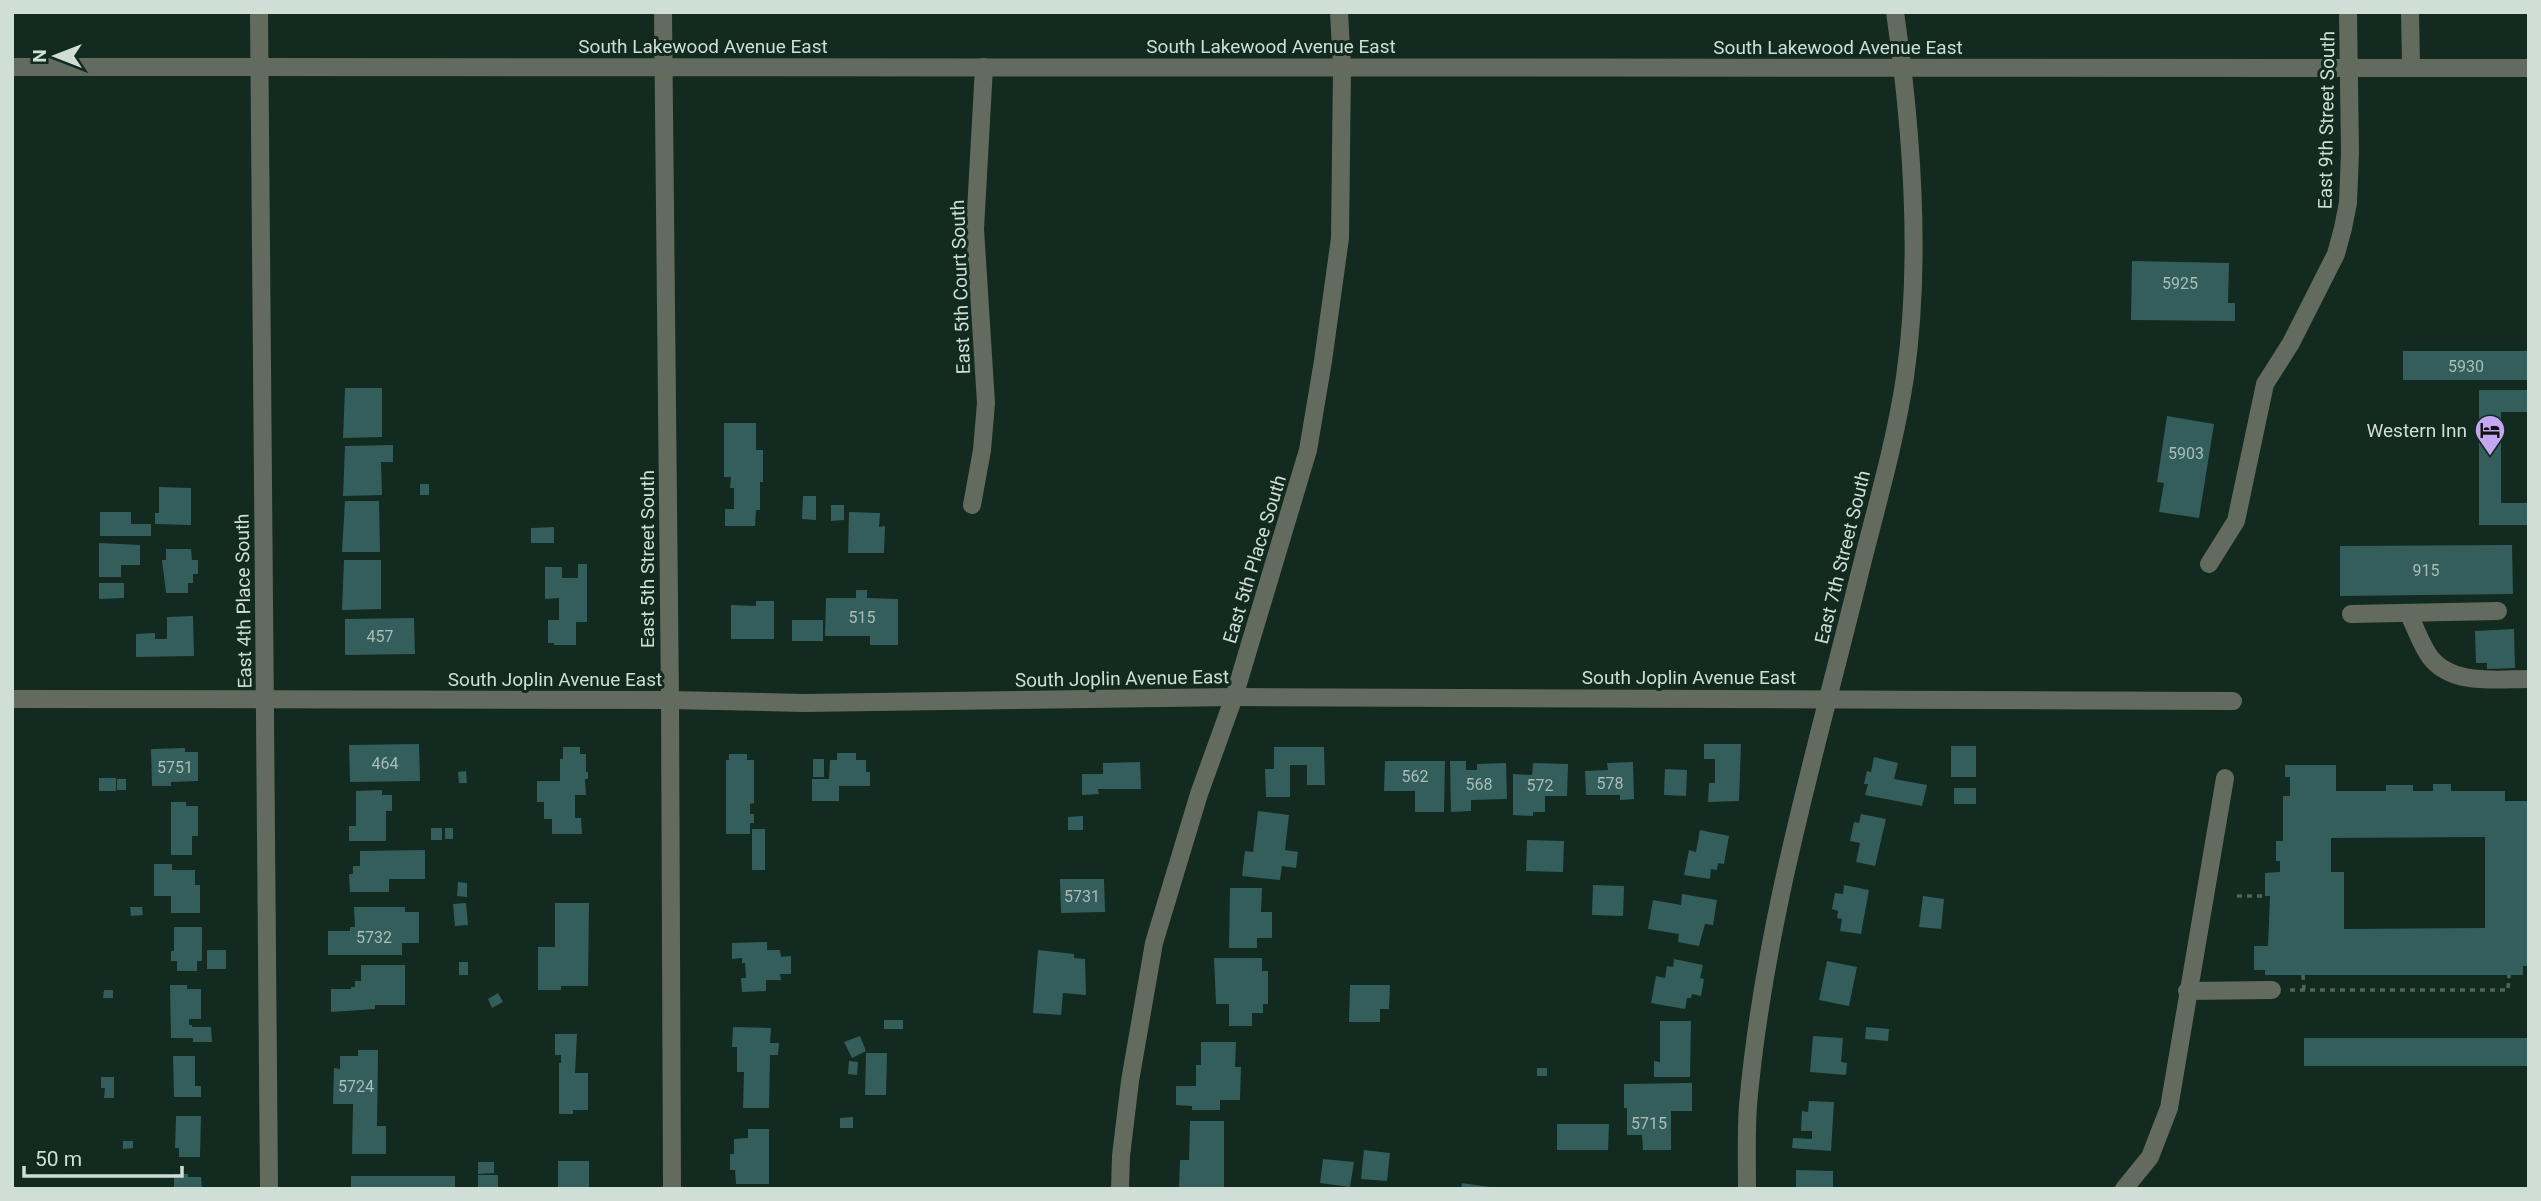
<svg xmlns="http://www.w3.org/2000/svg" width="2541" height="1201" font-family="Roboto,sans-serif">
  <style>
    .building { fill: #345e5b; fill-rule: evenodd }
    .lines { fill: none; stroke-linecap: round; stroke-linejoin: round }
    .path { stroke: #4f645a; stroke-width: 3.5; stroke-dasharray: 5 5; stroke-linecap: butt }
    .minor { stroke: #636b5e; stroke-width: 18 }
    .labels { text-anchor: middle; stroke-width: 6; stroke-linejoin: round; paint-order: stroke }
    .number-label { font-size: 16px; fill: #a8beb7 }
    .street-label { font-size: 19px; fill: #cfded6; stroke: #122a1f }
    .poi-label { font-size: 19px; fill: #cfded6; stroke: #122a1f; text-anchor: end }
  </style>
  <rect width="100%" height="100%" fill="#122a1f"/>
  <g class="building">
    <path d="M 2132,261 L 2229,263 L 2228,303 L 2235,303 L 2235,321 L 2131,320 Z"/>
    <rect x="2403" y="351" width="126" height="29"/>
    <path d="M 345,388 L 382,388 L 382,437 L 343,438 Z"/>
    <path d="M 2479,390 L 2529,390 L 2529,412 L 2501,412 L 2501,503 L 2529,503 L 2529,525 L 2479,525 Z"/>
    <path d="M 2167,416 L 2214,424 L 2199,518 L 2159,512 L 2164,483 L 2157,482 Z"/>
    <path d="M 724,423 L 756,423 L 756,450 L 763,450 L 763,482 L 760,482 L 760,510 L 756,510 L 755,526 L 725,526 L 725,509 L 734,509 L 734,488 L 730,488 L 731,477 L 724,477 Z"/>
    <path d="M 393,445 L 393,462 L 381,462 L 382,495 L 343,496 L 345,446 Z"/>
    <rect x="420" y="484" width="9" height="11"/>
    <path d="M 159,487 L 191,488 L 191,525 L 155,524 L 155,513 L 159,513 Z"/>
    <path d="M 803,496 L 816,496 L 816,520 L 802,519 Z"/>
    <path d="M 345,501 L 379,501 L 380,552 L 342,552 Z"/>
    <path d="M 831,505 L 844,505 L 844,520 L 831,521 Z"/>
    <path d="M 100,512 L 131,512 L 131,524 L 151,524 L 151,536 L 100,536 Z"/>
    <path d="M 849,512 L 880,513 L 879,527 L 885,526 L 884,553 L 848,553 Z"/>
    <path d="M 554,527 L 554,543 L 531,543 L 531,528 Z"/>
    <path d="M 99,543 L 140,545 L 140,565 L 121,565 L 121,577 L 99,577 Z"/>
    <path d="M 2512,545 L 2513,594 L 2340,596 L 2340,546 Z"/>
    <path d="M 166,549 L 191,549 L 192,560 L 198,560 L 198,574 L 193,574 L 193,583 L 188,583 L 188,593 L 166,593 L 162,560 L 166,560 Z"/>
    <path d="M 344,560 L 381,560 L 381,609 L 342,610 Z"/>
    <path d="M 578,564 L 587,564 L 587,622 L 576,622 L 576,645 L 554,645 L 554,643 L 548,643 L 548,620 L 559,620 L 559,598 L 545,599 L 545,567 L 562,567 L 562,578 L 578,578 Z"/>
    <path d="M 99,583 L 124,583 L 124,598 L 99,599 Z"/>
    <path d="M 856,590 L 867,590 L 867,598 L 898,599 L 898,645 L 870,645 L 870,636 L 825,636 L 826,598 L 856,598 Z"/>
    <path d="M 756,601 L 774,601 L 774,639 L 731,639 L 731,605 L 756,606 Z"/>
    <path d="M 193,616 L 194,656 L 136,657 L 136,634 L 155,633 L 155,639 L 167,639 L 167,617 Z"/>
    <path d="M 414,618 L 415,654 L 345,655 L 345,619 Z"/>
    <rect x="792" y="620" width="31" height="21"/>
    <path d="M 2514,629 L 2515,668 L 2487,669 L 2487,663 L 2476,663 L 2475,631 Z"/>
    <path d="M 419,744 L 420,781 L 350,782 L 349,745 Z"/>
    <path d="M 1704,744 L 1741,744 L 1739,801 L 1708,802 L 1709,783 L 1715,783 L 1715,759 L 1704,759 Z"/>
    <rect x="1951" y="746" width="25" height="31"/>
    <path d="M 563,747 L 580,747 L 580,754 L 586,754 L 586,772 L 588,772 L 588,779 L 585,779 L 586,795 L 575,795 L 575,818 L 581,818 L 582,834 L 552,834 L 552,819 L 544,819 L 544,802 L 537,802 L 537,781 L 560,781 L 560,759 L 563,759 Z"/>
    <path d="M 1274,747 L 1324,747 L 1325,785 L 1307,785 L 1307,765 L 1290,765 L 1290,797 L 1266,797 L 1265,769 L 1274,769 Z"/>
    <path d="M 185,748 L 185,752 L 198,752 L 198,781 L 171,782 L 171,786 L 152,786 L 151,749 Z"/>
    <path d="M 837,753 L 856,753 L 856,760 L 866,760 L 866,772 L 870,772 L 870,786 L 839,786 L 839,801 L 812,801 L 812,779 L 829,779 L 830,760 L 837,760 Z"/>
    <path d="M 729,754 L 747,754 L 747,760 L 754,760 L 754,803 L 750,804 L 750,814 L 754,814 L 754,823 L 750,823 L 750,834 L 726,834 L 726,760 L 729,760 Z"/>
    <path d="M 1874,757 L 1898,763 L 1894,779 L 1927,785 L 1922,806 L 1865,795 L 1868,784 L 1864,784 L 1867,771 L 1871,772 Z"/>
    <rect x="813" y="759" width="11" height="18"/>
    <path d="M 1385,761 L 1445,761 L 1444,812 L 1415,812 L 1415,791 L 1384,791 Z"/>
    <path d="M 1450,761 L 1466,761 L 1466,770 L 1477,770 L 1477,764 L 1506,763 L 1507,799 L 1471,800 L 1471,811 L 1451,812 Z"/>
    <path d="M 1140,762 L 1141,789 L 1098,789 L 1099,794 L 1082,795 L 1082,774 L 1103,774 L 1103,763 Z"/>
    <path d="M 1633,762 L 1634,799 L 1620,800 L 1620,795 L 1586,795 L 1585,771 L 1608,770 L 1607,763 Z"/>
    <path d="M 1533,763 L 1568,764 L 1567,796 L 1545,796 L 1545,812 L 1533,812 L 1533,816 L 1513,815 L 1513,774 L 1532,775 Z"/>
    <path d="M 2285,765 L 2336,765 L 2336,791 L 2386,791 L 2386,785 L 2413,785 L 2413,791 L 2433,791 L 2433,784 L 2451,784 L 2451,791 L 2505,791 L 2505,801 L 2529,801 L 2529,966 L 2523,966 L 2523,975 L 2265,975 L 2265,970 L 2254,970 L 2254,946 L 2268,946 L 2270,896 L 2265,896 L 2265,873 L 2280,872 L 2280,861 L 2276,861 L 2276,841 L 2283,841 L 2283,796 L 2290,796 L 2290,777 L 2285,777 ZM 2485,837 L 2485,928 L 2344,929 L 2344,872 L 2331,872 L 2331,838 Z"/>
    <path d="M 1665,769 L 1687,770 L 1686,796 L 1664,795 Z"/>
    <path d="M 466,771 L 467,783 L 459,783 L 458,772 Z"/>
    <rect x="99" y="778" width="17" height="13"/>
    <rect x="117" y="779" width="9" height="11"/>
    <rect x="1954" y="788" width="22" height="16"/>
    <path d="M 382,790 L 382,795 L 392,795 L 392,811 L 386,811 L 386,841 L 349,841 L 349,826 L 356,826 L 356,791 Z"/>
    <path d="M 171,802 L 186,802 L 186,806 L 198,806 L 198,836 L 192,836 L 192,855 L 171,855 Z"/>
    <path d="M 1258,811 L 1289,815 L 1285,850 L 1298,852 L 1296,868 L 1282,866 L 1280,880 L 1242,876 L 1245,851 L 1253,852 Z"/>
    <path d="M 1861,814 L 1886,819 L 1875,866 L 1856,862 L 1860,843 L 1850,841 L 1854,822 L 1859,823 Z"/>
    <path d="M 1083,816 L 1083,830 L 1068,830 L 1068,817 Z"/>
    <rect x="431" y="828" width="11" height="12"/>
    <rect x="445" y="828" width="8" height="11"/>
    <rect x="752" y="829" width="13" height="41"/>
    <path d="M 1700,830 L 1729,836 L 1724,864 L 1718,863 L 1717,870 L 1711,869 L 1710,879 L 1684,875 L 1689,850 L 1696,852 Z"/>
    <path d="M 1527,840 L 1564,841 L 1563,872 L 1526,871 Z"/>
    <path d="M 425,850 L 425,879 L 389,879 L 389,892 L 350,892 L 349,874 L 353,874 L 353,866 L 360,866 L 360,851 Z"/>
    <path d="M 154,864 L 172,864 L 172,870 L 195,870 L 195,885 L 200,885 L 200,913 L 171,913 L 171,896 L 154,896 Z"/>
    <path d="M 1060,879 L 1104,879 L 1105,912 L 1061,913 Z"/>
    <path d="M 458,882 L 467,883 L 467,897 L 457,896 Z"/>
    <path d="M 1593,885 L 1624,886 L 1623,916 L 1592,915 Z"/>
    <path d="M 1844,885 L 1869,890 L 1861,934 L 1840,931 L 1842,919 L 1837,918 L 1838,911 L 1832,909 L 1835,893 L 1843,894 Z"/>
    <path d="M 1230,888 L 1262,888 L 1261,912 L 1272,912 L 1272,938 L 1257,938 L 1257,948 L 1229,948 Z"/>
    <path d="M 1682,894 L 1717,900 L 1713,925 L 1705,924 L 1699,946 L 1678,942 L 1679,934 L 1648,929 L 1653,900 L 1681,905 Z"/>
    <path d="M 1923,896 L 1944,899 L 1941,929 L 1919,927 Z"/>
    <path d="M 466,903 L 468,925 L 455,926 L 453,904 Z"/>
    <path d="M 555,903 L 589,903 L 588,986 L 561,986 L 561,990 L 538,990 L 538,947 L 555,947 Z"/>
    <path d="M 130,907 L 142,907 L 143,915 L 131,916 Z"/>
    <path d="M 354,907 L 405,907 L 405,912 L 419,912 L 419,943 L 402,943 L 402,955 L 328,955 L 328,931 L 350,931 L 350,927 L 355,927 Z"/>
    <path d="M 174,927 L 202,927 L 202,961 L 197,961 L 197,971 L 177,971 L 177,961 L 171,961 L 171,951 L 174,951 Z"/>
    <path d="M 767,942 L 767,950 L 780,950 L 781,957 L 791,956 L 791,974 L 780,974 L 781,980 L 766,980 L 766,991 L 742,992 L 741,978 L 746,978 L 745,963 L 742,963 L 742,958 L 732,959 L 732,943 Z"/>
    <rect x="207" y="950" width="19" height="19"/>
    <path d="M 1038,950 L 1074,954 L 1074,958 L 1085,959 L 1086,995 L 1063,993 L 1061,1015 L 1033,1013 Z"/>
    <path d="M 1214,958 L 1262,958 L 1262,971 L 1268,971 L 1268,1004 L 1263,1004 L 1263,1013 L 1252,1013 L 1252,1026 L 1229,1026 L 1229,1004 L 1216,1004 Z"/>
    <path d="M 1674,959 L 1703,965 L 1700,978 L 1704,979 L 1701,996 L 1692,994 L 1691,998 L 1687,998 L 1685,1009 L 1651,1003 L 1656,976 L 1665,978 L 1667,966 L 1673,967 Z"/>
    <path d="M 1827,961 L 1857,967 L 1849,1006 L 1819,1000 Z"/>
    <rect x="459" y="962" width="9" height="13"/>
    <path d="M 361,965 L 405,965 L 405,1005 L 375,1005 L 375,1009 L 331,1012 L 331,989 L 351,989 L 351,987 L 355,987 L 355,981 L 361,981 Z"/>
    <path d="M 170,985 L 187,985 L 187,989 L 201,989 L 201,1019 L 189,1019 L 189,1025 L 192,1025 L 192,1027 L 211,1027 L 212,1042 L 193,1042 L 193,1038 L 171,1038 Z"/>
    <path d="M 1350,985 L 1390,985 L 1389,1009 L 1380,1009 L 1380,1022 L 1349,1022 Z"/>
    <path d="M 104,990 L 113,990 L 113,998 L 103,998 Z"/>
    <path d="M 498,993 L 503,1002 L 492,1008 L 488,999 Z"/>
    <rect x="884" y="1020" width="19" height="9"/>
    <path d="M 1660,1021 L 1691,1021 L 1690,1077 L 1654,1077 L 1654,1061 L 1660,1062 Z"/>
    <path d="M 733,1027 L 771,1028 L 770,1043 L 779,1043 L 778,1055 L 770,1055 L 769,1108 L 743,1108 L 744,1072 L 737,1072 L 737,1047 L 732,1047 Z"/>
    <path d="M 1866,1027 L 1889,1029 L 1888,1041 L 1865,1039 Z"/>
    <path d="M 555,1034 L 577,1034 L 575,1073 L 588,1073 L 588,1110 L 573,1110 L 573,1114 L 559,1114 L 559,1063 L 561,1063 L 561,1055 L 555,1055 Z"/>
    <path d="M 860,1036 L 866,1051 L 852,1058 L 844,1042 Z"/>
    <path d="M 1813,1036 L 1843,1038 L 1841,1062 L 1847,1063 L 1846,1075 L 1810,1072 Z"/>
    <rect x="2304" y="1038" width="225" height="28"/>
    <path d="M 1201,1042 L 1236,1042 L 1235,1067 L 1241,1067 L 1240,1100 L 1220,1100 L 1220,1110 L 1192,1110 L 1192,1106 L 1176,1105 L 1176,1086 L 1196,1086 L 1196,1065 L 1201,1065 Z"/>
    <path d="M 358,1050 L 378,1050 L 377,1126 L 386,1126 L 386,1154 L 352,1154 L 353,1104 L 333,1104 L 334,1068 L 340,1069 L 340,1056 L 358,1056 Z"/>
    <path d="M 866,1053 L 887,1053 L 886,1095 L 865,1095 Z"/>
    <path d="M 173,1056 L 195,1056 L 195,1086 L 201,1086 L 201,1097 L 174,1097 Z"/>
    <path d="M 849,1061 L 858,1062 L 857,1075 L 848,1074 Z"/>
    <rect x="1537" y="1068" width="10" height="8"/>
    <path d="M 101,1077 L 114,1077 L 114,1098 L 104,1098 L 105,1088 L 101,1088 Z"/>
    <path d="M 1692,1083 L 1692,1111 L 1671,1111 L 1671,1150 L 1643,1150 L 1642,1135 L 1627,1135 L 1627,1108 L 1624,1108 L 1624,1084 Z"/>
    <path d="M 1809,1101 L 1834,1102 L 1831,1151 L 1792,1148 L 1793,1138 L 1812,1139 L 1812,1131 L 1801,1131 L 1802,1111 L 1808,1112 Z"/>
    <path d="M 176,1116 L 201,1116 L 200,1157 L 179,1157 L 179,1148 L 175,1148 Z"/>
    <path d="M 853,1117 L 853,1128 L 840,1128 L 840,1118 Z"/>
    <path d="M 1190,1121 L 1224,1121 L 1224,1189 L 1179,1189 L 1180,1160 L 1189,1160 Z"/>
    <path d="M 1557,1124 L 1609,1124 L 1608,1150 L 1557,1150 Z"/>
    <path d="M 748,1129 L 769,1129 L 769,1184 L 736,1184 L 735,1170 L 730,1170 L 730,1154 L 734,1154 L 734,1139 L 748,1138 Z"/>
    <path d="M 123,1141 L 133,1141 L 133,1148 L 123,1149 Z"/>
    <path d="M 1364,1150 L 1390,1153 L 1387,1181 L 1361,1179 Z"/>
    <path d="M 1323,1159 L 1354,1162 L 1350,1187 L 1320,1183 Z"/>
    <rect x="558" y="1161" width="31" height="28"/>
    <path d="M 478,1162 L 494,1162 L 494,1173 L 478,1174 Z"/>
    <path d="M 1796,1170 L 1833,1171 L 1833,1189 L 1796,1189 Z"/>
    <path d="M 174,1174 L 188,1174 L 188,1177 L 201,1177 L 202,1189 L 174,1189 Z"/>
    <rect x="478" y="1175" width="20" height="12"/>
    <rect x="351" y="1176" width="104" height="13"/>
    <path d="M 1462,1183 L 1490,1187 L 1490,1189 L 1461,1189 Z"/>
  </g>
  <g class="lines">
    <g class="path">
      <path d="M 2237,896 L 2265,896"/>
      <path d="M 2303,975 L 2304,990"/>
      <path d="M 2290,990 L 2508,990 L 2509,975"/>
    </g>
    <g class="minor">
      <path d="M 259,12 L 269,1189"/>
      <path d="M 663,12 L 670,700 L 672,1189"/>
      <path d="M 2410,12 L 2411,67"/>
      <path d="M 12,67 L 2529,68"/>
      <path d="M 972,505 L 982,450 L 986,403 L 975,229 L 984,67"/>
      <path d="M 2209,564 L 2236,521 L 2265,384 L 2291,343 L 2336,254 L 2343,228 L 2348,203 L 2350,153 L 2348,12"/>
      <path d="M 2408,613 C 2415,626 2421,645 2430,657 C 2452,686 2497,679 2529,679"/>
      <path d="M 2351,614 L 2498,611"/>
      <path d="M 12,699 L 670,700 L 804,703 L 1234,697 L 2233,701"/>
      <path d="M 2187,991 L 2272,990"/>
      <path d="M 1120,1189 L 1121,1156 L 1130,1081 L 1154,943 L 1199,794 L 1234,697 L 1308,450 L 1323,361 L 1340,238 L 1342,67 L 1339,12"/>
      <path d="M 1747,1189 C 1747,1161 1746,1132 1748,1105 C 1764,924 1816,751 1859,576 C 1875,511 1895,444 1905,377 C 1922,259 1912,130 1895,12"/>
      <path d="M 2124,1189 L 2150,1157 L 2169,1108 L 2225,778"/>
    </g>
  </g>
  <defs>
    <g id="hotel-pin" transform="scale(1.575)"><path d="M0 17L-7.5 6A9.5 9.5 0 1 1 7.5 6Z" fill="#c4a7f1" stroke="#122a1f"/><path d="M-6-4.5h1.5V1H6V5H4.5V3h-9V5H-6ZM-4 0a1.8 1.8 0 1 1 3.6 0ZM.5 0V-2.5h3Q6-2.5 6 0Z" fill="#111"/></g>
  </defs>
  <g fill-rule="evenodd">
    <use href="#hotel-pin" x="2490" y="430"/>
  </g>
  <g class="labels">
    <g class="number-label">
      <text x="2180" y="289">5925</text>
      <text x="2466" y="372">5930</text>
      <text x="2186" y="459">5903</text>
      <text x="2426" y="576">915</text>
      <text x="862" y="623">515</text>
      <text x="380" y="642">457</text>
      <text x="385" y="769">464</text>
      <text x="175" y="773">5751</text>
      <text x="1415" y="782">562</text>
      <text x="1610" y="789">578</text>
      <text x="1479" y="790">568</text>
      <text x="1540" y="791">572</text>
      <text x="1082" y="902">5731</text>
      <text x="374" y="943">5732</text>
      <text x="356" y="1092">5724</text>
      <text x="1649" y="1129">5715</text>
    </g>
    <g class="street-label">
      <text x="703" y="53">South Lakewood Avenue East</text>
      <text x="1271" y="53">South Lakewood Avenue East</text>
      <text x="1838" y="54">South Lakewood Avenue East</text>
      <text transform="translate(2326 120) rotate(-89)" y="7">East 9th Street South</text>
      <text transform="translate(960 287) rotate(-92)" y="7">East 5th Court South</text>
      <text transform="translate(1842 557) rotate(-76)" y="7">East 7th Street South</text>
      <text transform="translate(647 559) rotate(-90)" y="7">East 5th Street South</text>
      <text transform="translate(1254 559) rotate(-73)" y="7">East 5th Place South</text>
      <text transform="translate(243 601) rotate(-91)" y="7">East 4th Place South</text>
      <text x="1689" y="684">South Joplin Avenue East</text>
      <text transform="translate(1122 678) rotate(-1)" y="7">South Joplin Avenue East</text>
      <text x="555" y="686">South Joplin Avenue East</text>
    </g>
    <g class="poi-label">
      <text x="2467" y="437">Western Inn</text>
    </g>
  </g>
  <rect width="2541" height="1201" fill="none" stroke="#cfded6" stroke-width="28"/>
  <g transform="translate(56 56) rotate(270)" stroke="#122a1f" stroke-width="5" paint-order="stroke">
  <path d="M0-5L12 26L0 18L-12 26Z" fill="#cfded6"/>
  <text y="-10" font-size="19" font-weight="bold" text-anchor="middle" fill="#cfded6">N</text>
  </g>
  <path d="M24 1166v10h158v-10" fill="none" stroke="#cfded6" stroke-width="3.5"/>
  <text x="35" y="1166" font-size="21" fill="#cfded6" stroke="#122a1f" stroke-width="5" paint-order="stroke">50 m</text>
</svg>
